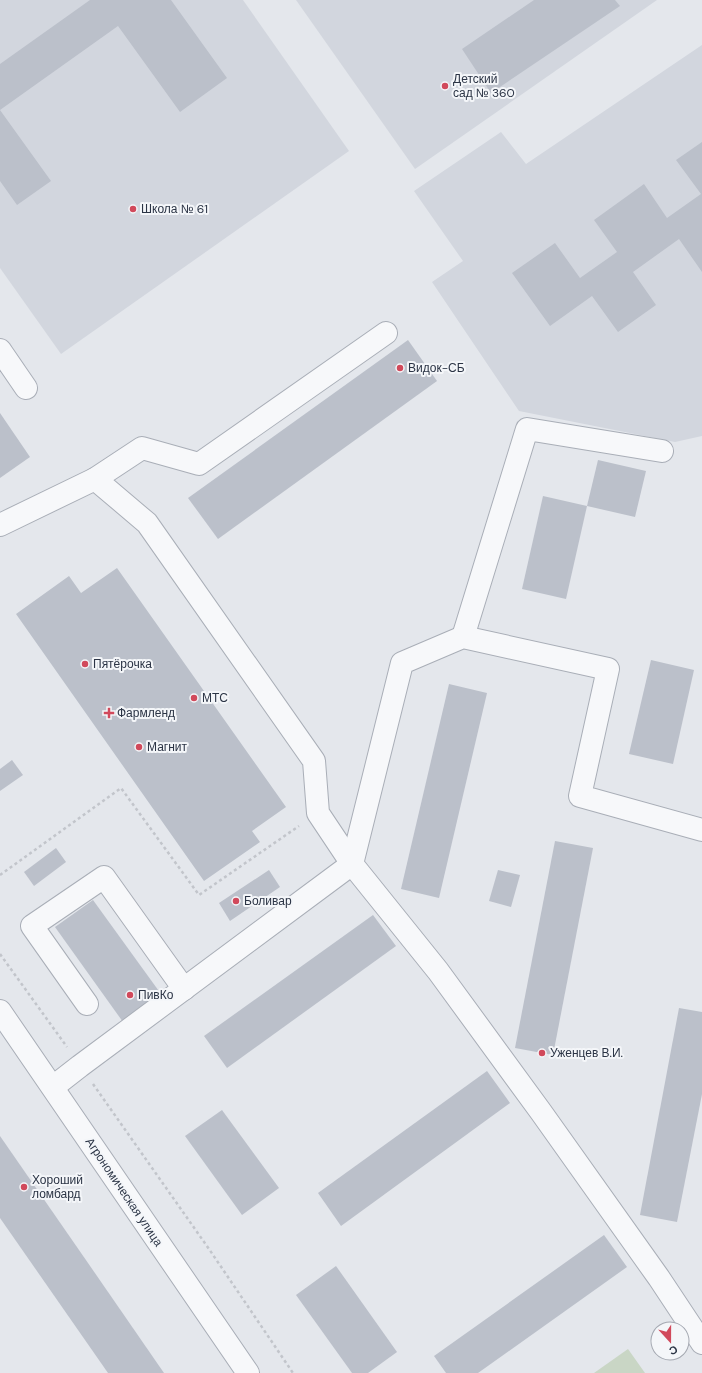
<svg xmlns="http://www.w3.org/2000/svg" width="702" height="1373" font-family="'DM Sans',sans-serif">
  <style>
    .built { fill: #d2d6de }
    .green { fill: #c9d6c5 }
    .building { fill: #bbc0ca }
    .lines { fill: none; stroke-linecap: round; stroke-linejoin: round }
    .minor-casing { stroke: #a9aeb7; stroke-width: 24 }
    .path { stroke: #c2c5cb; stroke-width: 2.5; stroke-dasharray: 3 3; stroke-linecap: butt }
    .minor { stroke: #f7f8fa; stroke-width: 22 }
    .poi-dot { fill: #d1495b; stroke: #f4f6f9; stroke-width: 1.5 }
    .labels { text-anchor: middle; stroke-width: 4; stroke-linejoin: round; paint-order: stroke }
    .poi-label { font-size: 12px; fill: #2b3445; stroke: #f4f6f9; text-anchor: start }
    .street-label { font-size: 12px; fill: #2b3445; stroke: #f4f6f9 }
  </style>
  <rect width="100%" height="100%" fill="#e4e7ec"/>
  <g class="built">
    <path d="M 0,0 L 243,0 L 349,151 L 61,354 L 0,268 Z"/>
    <path d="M 296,0 L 657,0 L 415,169 Z"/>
    <path d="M 702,45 L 702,436 L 675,442 L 519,411 L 432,282 L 463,261 L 414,191 L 501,132 L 526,164 Z"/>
  </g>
  <path class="green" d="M 628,1349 L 645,1373 L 594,1373 Z"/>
  <g class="building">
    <path d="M 90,0 L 171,0 L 227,78 L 180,112 L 118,26 L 0,110 L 51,181 L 17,205 L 0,181 L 0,64 Z"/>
    <path d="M 534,0 L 615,0 L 620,6 L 491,93 L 462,49 Z"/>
    <path d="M 702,142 L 702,272 L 679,239 L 633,272 L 656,305 L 618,332 L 592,296 L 550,326 L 512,273 L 555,243 L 580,278 L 617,252 L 594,220 L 644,184 L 667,218 L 701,194 L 676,160 Z"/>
    <path d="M 408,340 L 437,381 L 218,539 L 188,498 Z"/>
    <path d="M 0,413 L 30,457 L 0,478 Z"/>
    <path d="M 598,460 L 646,471 L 635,517 L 587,506 Z"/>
    <path d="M 543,496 L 587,506 L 566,599 L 522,589 Z"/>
    <path d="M 117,568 L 286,807 L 252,831 L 260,842 L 204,881 L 16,614 L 69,576 L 81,593 Z"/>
    <path d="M 651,660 L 694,670 L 673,764 L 629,754 Z"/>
    <path d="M 449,684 L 487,693 L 439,898 L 401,889 Z"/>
    <path d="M 12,760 L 23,775 L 0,791 L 0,769 Z"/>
    <path d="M 555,841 L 593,848 L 553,1055 L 515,1048 Z"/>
    <path d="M 56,848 L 66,862 L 34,886 L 24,872 Z"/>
    <path d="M 269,870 L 280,887 L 230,921 L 219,903 Z"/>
    <path d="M 498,870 L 520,875 L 511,907 L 489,901 Z"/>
    <path d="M 93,900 L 161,994 L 123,1022 L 55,927 Z"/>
    <path d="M 373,915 L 396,946 L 227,1068 L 204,1036 Z"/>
    <path d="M 679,1008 L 702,1012 L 702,1094 L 677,1222 L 640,1215 Z"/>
    <path d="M 487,1071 L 510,1103 L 341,1226 L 318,1193 Z"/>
    <path d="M 222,1110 L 279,1188 L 242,1215 L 185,1136 Z"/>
    <path d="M 0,1136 L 88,1263 L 164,1373 L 108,1373 L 0,1218 Z"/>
    <path d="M 604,1235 L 627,1267 L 478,1373 L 446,1373 L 434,1356 Z"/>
    <path d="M 336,1266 L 397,1352 L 368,1373 L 352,1373 L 296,1295 Z"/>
  </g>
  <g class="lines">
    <g class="minor-casing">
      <g id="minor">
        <path d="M 0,350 L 26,388"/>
        <path d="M 0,525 L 95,479 L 142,448 L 199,464 L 386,333"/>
        <path d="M 463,637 L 527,429 L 662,451"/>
        <path d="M 702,830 L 580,796 L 608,669 L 463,637 L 402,663 L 352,864 L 438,971 L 541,1112 L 659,1278 L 702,1343"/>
        <path d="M 87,1004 L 32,926 L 104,877 L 184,989"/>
        <path d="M 0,1011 L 248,1373"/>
        <path d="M 53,1087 L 80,1066 L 352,864 L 318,813 L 314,761 L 147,523 L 95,479"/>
      </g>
    </g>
    <g class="path">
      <path d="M 0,875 L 121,788 L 199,895 L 299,826"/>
      <path d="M 0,954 L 67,1047"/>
      <path d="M 93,1084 L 209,1249 L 293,1373"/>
    </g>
    <use href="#minor" class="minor"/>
  </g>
  <g class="poi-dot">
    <circle cx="445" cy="86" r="4"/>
    <circle cx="133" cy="209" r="4"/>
    <circle cx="400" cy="368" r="4"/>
    <circle cx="85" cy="664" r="4"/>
    <circle cx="194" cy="698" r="4"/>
    <path d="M107 707h4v4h4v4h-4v4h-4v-4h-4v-4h4z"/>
    <circle cx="139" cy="747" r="4"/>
    <circle cx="236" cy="901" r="4"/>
    <circle cx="130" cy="995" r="4"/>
    <circle cx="542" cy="1053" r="4"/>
    <circle cx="24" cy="1187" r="4"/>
  </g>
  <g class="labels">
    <g class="poi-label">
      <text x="453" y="83">Детский<tspan x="453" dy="14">сад № 360</tspan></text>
      <text x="141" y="213">Школа № 61</text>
      <text x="408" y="372">Видок-СБ</text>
      <text x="93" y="668">Пятёрочка</text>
      <text x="202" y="702">МТС</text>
      <text x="117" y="717">Фармленд</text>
      <text x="147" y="751">Магнит</text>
      <text x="244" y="905">Боливар</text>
      <text x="138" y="999">ПивКо</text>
      <text x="550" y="1057">Уженцев В.И.</text>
      <text x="32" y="1184">Хороший<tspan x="32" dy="14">ломбард</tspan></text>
    </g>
    <g class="street-label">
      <text transform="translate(124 1192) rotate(56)" y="4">Агрономическая улица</text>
    </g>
  </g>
  <g transform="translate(670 1341) rotate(159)"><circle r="19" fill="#f4f6f9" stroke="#a4a8b1"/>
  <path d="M0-3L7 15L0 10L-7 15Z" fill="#d1495b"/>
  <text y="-6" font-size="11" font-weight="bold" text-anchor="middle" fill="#2b3445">С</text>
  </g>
</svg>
